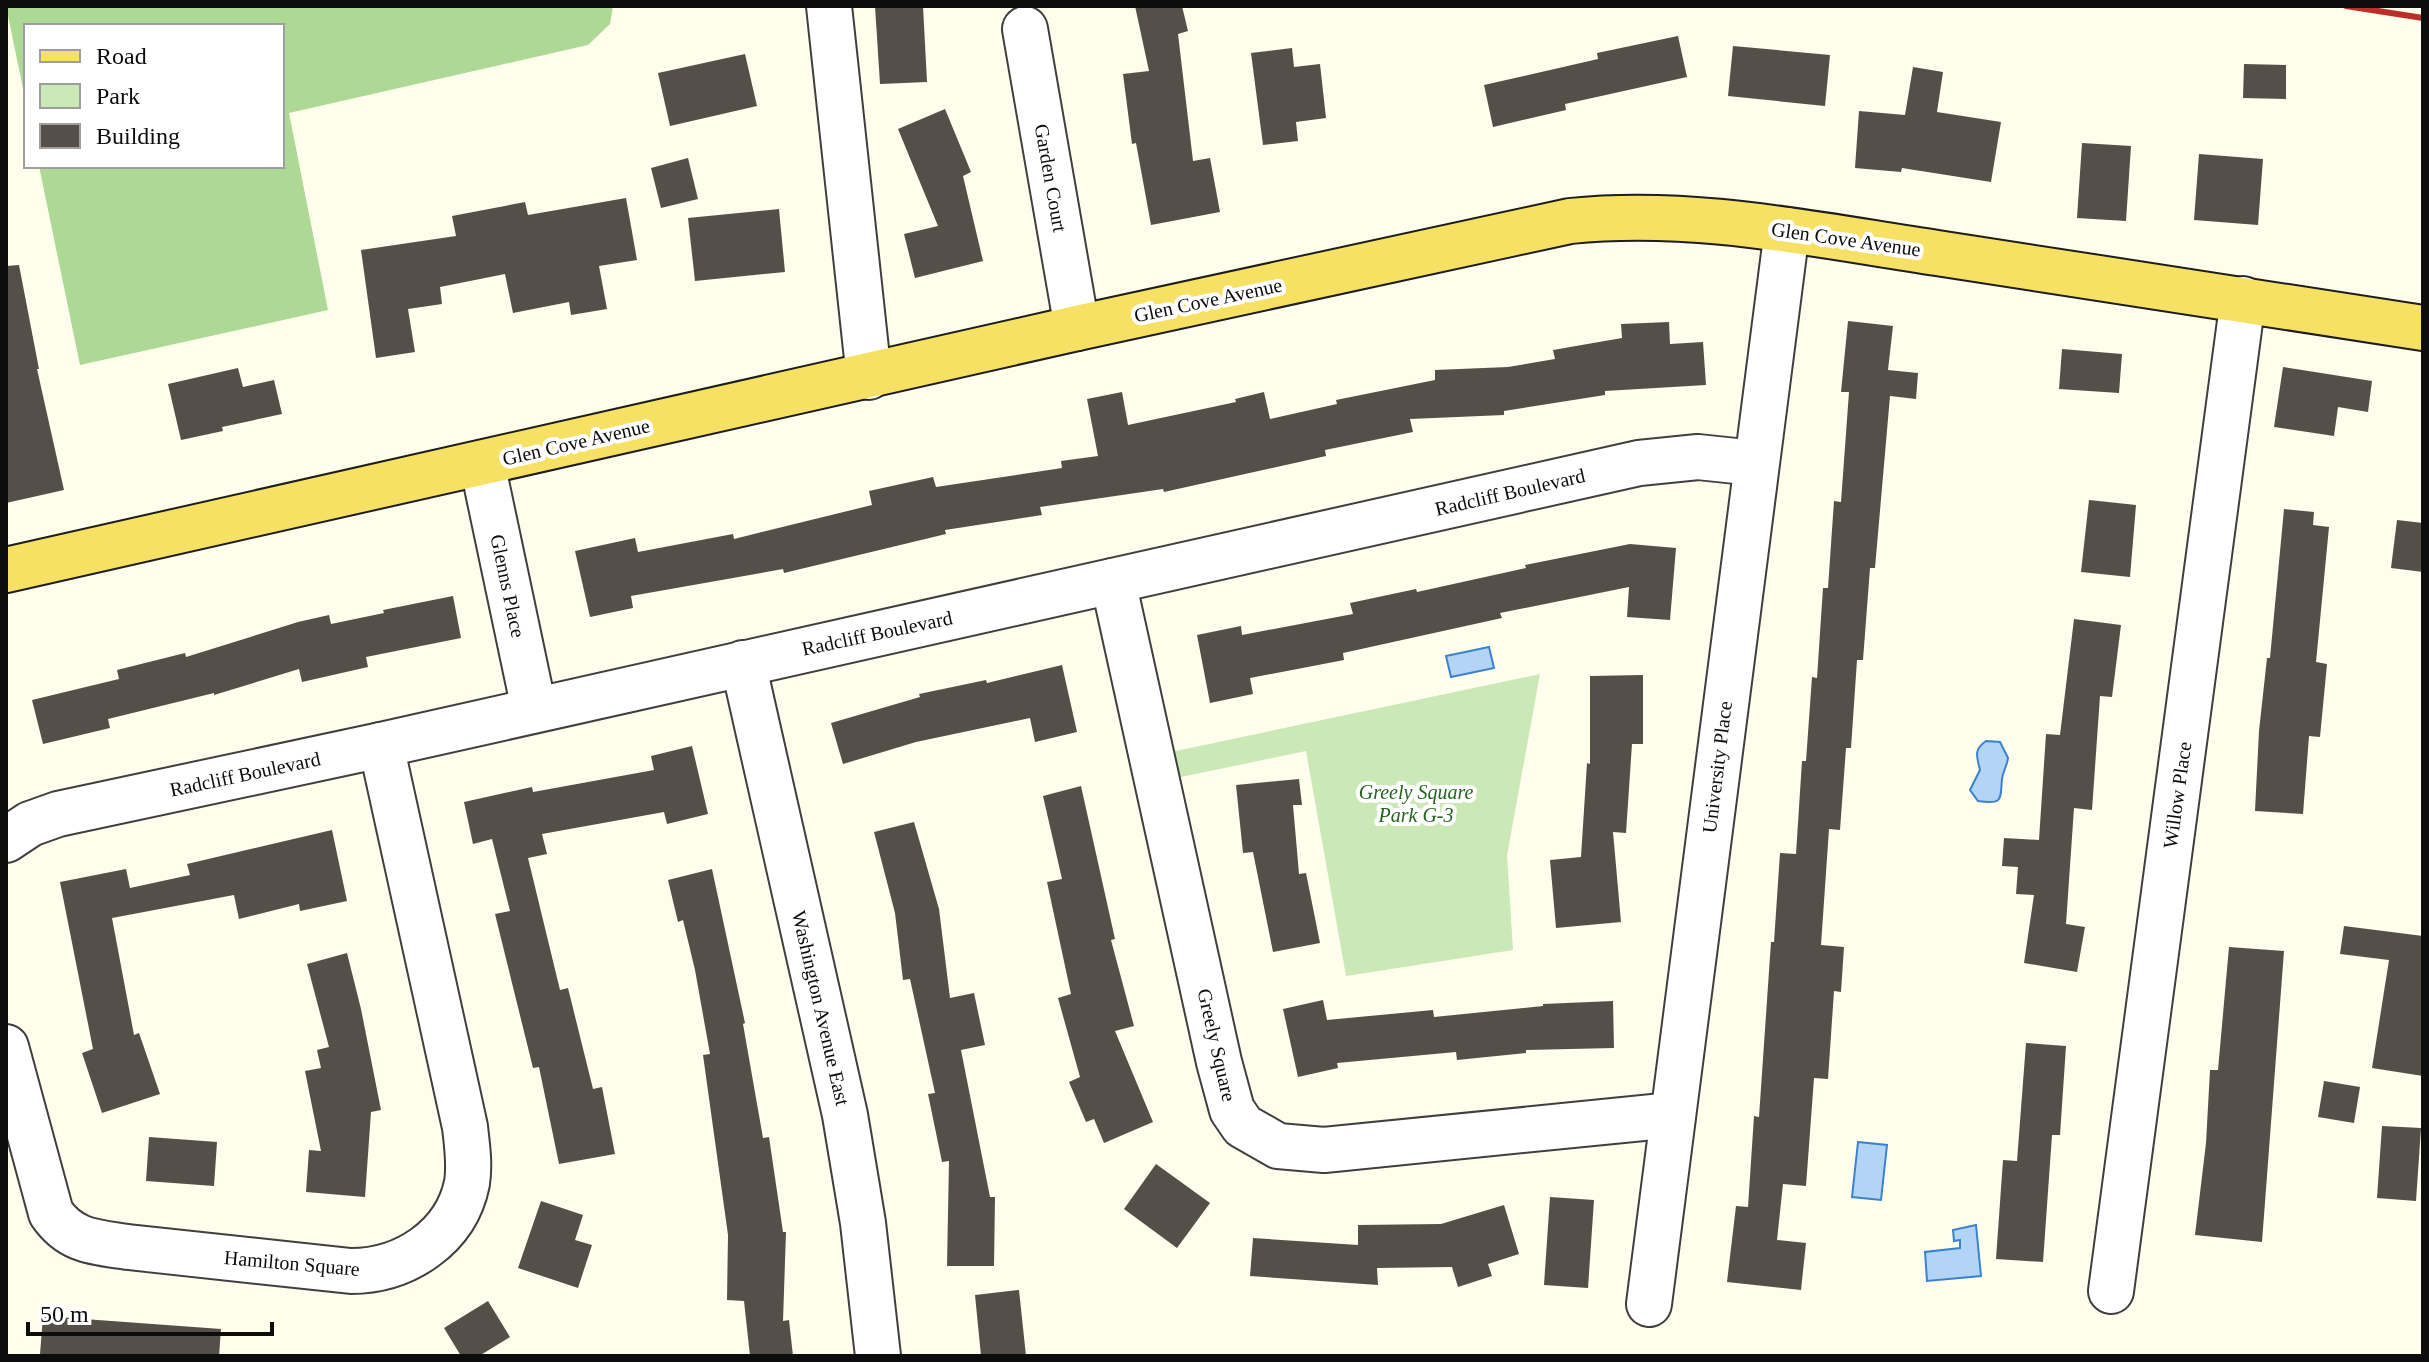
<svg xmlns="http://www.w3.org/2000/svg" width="2429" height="1362" font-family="'Times New Roman',serif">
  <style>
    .green { fill: #cbe8b7 }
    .forest { fill: #add896 }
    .water { fill: #b2d5f5; stroke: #3a82cb; stroke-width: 2 }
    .building { fill: #554f49 }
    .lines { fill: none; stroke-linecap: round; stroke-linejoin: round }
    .minor-casing { stroke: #3f3f3f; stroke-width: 48 }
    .major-casing { stroke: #1d1d1d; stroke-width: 48 }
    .minor { stroke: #fff; stroke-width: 44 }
    .major { stroke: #f6e165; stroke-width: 44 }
    .rail { stroke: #ba2f27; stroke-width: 6 }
    .labels { text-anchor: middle; stroke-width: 8; stroke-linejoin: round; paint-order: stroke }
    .street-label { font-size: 20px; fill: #0c0c0c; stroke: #fff }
    .park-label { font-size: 20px; font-style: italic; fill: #25631e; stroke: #fff }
  </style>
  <rect width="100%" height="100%" fill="#fffdec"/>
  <path class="green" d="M 1540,674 L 1507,855 L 1513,950 L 1346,976 L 1306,751 L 1157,782 L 1152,756 Z"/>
  <path class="forest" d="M 6,6 L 613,6 L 610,24 L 588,45 L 289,113 L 328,310 L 80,365 L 39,166 L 282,166 L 282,26 L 26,26 L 26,103 Z"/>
  <g class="water">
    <path d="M 1489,647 L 1494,668 L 1451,677 L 1446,656 Z"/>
    <path d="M 1986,741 L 2000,742 L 2008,758 C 2007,766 2003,771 2002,779 C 2000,799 2004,805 1978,801 L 1970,790 L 1980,770 C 1977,757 1973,750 1986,741 Z"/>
    <path d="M 1858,1142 L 1887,1145 L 1881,1200 L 1852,1197 Z"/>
    <path d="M 1976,1225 L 1981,1276 L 1927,1281 L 1925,1252 L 1960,1248 L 1960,1240 L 1954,1241 L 1953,1230 Z"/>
  </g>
  <g class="building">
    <path d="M 875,6 L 923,6 L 927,82 L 880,84 Z"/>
    <path d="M 1135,6 L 1182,6 L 1188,31 L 1178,34 L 1193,161 L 1210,158 L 1220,212 L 1151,225 L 1136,143 L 1132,144 L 1123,74 L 1149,71 Z"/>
    <path d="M 1678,36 L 1687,77 L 1565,104 L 1566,110 L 1493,127 L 1484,85 L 1598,59 L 1597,53 Z"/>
    <path d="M 1733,46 L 1830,55 L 1825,106 L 1728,96 Z"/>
    <path d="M 1292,48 L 1294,67 L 1320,64 L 1326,118 L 1296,122 L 1298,141 L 1263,145 L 1251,53 Z"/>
    <path d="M 745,54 L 757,106 L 670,126 L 658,73 Z"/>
    <path d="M 2244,64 L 2286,65 L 2286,99 L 2243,98 Z"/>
    <path d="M 1913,67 L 1943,72 L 1937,112 L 2001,122 L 1991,182 L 1902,168 L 1901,172 L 1855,168 L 1859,111 L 1905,115 Z"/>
    <path d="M 945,109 L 971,172 L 963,176 L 983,261 L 915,278 L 904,234 L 938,226 L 898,129 Z"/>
    <path d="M 2082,143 L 2131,146 L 2126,221 L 2077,218 Z"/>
    <path d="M 2199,154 L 2263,159 L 2258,225 L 2194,220 Z"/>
    <path d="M 688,158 L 698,199 L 661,208 L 651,168 Z"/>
    <path d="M 626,198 L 637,260 L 599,266 L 607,309 L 571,315 L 569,302 L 513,313 L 505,274 L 440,287 L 442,304 L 408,309 L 415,352 L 376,358 L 361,250 L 456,236 L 452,216 L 525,202 L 528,215 Z"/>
    <path d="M 779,209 L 785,272 L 695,281 L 688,218 Z"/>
    <path d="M 19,265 L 39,369 L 37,369 L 64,490 L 6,503 L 6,266 Z"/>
    <path d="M 1848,321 L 1893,326 L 1888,370 L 1918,373 L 1916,399 L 1890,396 L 1875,568 L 1870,568 L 1863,660 L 1857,660 L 1851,748 L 1846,748 L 1840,830 L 1829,829 L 1821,945 L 1844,947 L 1841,992 L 1834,991 L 1828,1079 L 1814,1078 L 1806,1186 L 1783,1184 L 1777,1240 L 1806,1243 L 1801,1290 L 1727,1282 L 1736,1206 L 1748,1207 L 1754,1116 L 1759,1117 L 1771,942 L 1774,942 L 1780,853 L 1796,854 L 1802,761 L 1806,761 L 1812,677 L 1817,678 L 1823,588 L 1828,588 L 1834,501 L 1841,502 L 1849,392 L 1841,392 Z"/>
    <path d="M 1669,322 L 1670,344 L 1703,342 L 1706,385 L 1605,391 L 1605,395 L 1504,411 L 1504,415 L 1410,419 L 1413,432 L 1325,450 L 1326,456 L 1164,492 L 1163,489 L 1040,507 L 1042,515 L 945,530 L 946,534 L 784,573 L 783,569 L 631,596 L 633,608 L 590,617 L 575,551 L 635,538 L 638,552 L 733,534 L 734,539 L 872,505 L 869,491 L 933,477 L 936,487 L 1062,468 L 1061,461 L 1098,456 L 1087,399 L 1122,392 L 1128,425 L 1236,402 L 1235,399 L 1264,392 L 1270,419 L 1337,404 L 1336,400 L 1435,380 L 1435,370 L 1508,367 L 1555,359 L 1553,350 L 1622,338 L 1621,324 Z"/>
    <path d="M 2062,349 L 2122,354 L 2119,393 L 2059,389 Z"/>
    <path d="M 2283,367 L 2372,381 L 2368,412 L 2338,407 L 2334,436 L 2274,427 Z"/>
    <path d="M 238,368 L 243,387 L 274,380 L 282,414 L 222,427 L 223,431 L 181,440 L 168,384 Z"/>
    <path d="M 2089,500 L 2136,505 L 2130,577 L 2081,572 Z"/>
    <path d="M 2284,509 L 2314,512 L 2313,525 L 2329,527 L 2316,662 L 2327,664 L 2320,737 L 2309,736 L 2303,814 L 2255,811 L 2259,731 L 2267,658 L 2270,658 Z"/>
    <path d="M 2397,520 L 2423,523 L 2423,572 L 2391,568 Z"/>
    <path d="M 1630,544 L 1676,548 L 1670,620 L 1627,617 L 1629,587 L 1500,613 L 1502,618 L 1343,653 L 1344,660 L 1250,678 L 1253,694 L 1210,703 L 1197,635 L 1241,626 L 1242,635 L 1353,614 L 1350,603 L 1416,589 L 1417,592 L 1526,568 L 1525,565 Z"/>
    <path d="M 453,596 L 461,638 L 366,657 L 368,667 L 302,682 L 299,669 L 214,695 L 214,693 L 108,719 L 110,728 L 43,744 L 32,700 L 119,679 L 117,670 L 185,653 L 186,657 L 298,622 L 329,615 L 331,624 L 384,613 L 383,610 Z"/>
    <path d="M 2074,619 L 2121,625 L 2112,697 L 2100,696 L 2092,810 L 2074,808 L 2066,924 L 2085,927 L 2077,972 L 2024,963 L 2034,895 L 2016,894 L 2018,867 L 2002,866 L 2004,838 L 2039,840 L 2046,734 L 2060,735 Z"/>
    <path d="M 1062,665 L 1077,732 L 1035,742 L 1030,718 L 916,742 L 843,764 L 831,723 L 920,697 L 919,694 L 986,680 L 987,683 Z"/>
    <path d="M 1643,675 L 1643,744 L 1632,744 L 1626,833 L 1613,832 L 1621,922 L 1556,928 L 1550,860 L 1581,857 L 1587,763 L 1590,764 L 1590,676 Z"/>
    <path d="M 692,746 L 708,814 L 667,824 L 664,812 L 542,834 L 547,854 L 528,858 L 560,990 L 568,988 L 593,1089 L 602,1087 L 615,1154 L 559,1164 L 539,1067 L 533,1068 L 495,914 L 510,911 L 492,839 L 473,844 L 464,802 L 532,787 L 533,792 L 654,770 L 651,756 Z"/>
    <path d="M 1299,779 L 1302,805 L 1293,805 L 1299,874 L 1306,873 L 1320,943 L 1273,952 L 1253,852 L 1243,853 L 1236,785 Z"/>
    <path d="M 1081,786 L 1115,939 L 1111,940 L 1134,1026 L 1115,1031 L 1153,1122 L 1104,1143 L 1094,1119 L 1086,1122 L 1069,1082 L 1080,1077 L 1058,998 L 1071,994 L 1047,882 L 1062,879 L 1043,796 Z"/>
    <path d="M 914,822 L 939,909 L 950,998 L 974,993 L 985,1045 L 961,1050 L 990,1197 L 995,1197 L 994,1266 L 947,1266 L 949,1161 L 942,1162 L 928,1094 L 935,1093 L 910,979 L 903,980 L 895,913 L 874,832 Z"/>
    <path d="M 332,830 L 347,901 L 300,911 L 299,904 L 239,919 L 234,895 L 112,918 L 134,1035 L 139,1033 L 160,1094 L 102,1113 L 82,1053 L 93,1049 L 60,882 L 126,869 L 130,888 L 190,875 L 187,864 Z"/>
    <path d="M 712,869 L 745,1023 L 743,1024 L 763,1138 L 769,1137 L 783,1232 L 786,1232 L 783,1321 L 789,1320 L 793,1356 L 750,1356 L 744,1301 L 727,1300 L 728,1235 L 703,1055 L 710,1054 L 695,970 L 683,920 L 678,922 L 668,880 Z"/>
    <path d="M 2344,926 L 2423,936 L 2423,1076 L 2372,1068 L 2389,960 L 2340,954 Z"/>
    <path d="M 2229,947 L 2284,951 L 2262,1242 L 2195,1235 L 2206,1143 L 2210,1070 L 2218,1070 Z"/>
    <path d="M 347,953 L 361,1009 L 381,1110 L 371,1112 L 365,1197 L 306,1192 L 309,1150 L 321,1151 L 305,1071 L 321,1068 L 317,1050 L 329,1047 L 307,964 Z"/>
    <path d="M 1323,1000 L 1327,1020 L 1433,1010 L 1434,1017 L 1543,1006 L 1543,1004 L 1613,1001 L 1614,1048 L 1526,1050 L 1526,1053 L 1457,1060 L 1456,1052 L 1337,1063 L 1338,1068 L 1298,1077 L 1283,1009 Z"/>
    <path d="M 2026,1043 L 2066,1046 L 2060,1135 L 2052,1135 L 2043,1262 L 1996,1259 L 2003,1160 L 2017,1161 Z"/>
    <path d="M 2324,1081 L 2360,1087 L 2354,1123 L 2318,1117 Z"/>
    <path d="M 2382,1126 L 2421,1128 L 2416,1201 L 2377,1198 Z"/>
    <path d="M 149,1137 L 217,1142 L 214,1186 L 146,1181 Z"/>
    <path d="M 1156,1164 L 1210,1203 L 1177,1248 L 1124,1209 Z"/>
    <path d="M 1550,1197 L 1594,1200 L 1588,1288 L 1544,1285 Z"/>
    <path d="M 541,1201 L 583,1215 L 575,1240 L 592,1245 L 578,1288 L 518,1268 Z"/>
    <path d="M 1504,1205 L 1519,1254 L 1488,1264 L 1492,1276 L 1458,1287 L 1452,1267 L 1377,1268 L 1378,1285 L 1250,1276 L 1253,1238 L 1358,1245 L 1358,1225 L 1441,1224 Z"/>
    <path d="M 1019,1290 L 1026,1356 L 981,1356 L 975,1295 Z"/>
    <path d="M 488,1301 L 510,1337 L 479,1356 L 461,1356 L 444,1328 Z"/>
    <path d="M 43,1316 L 221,1329 L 219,1356 L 40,1354 Z"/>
  </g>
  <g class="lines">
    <g class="minor-casing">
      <g id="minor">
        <path d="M 829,6 L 869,377"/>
        <path d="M 1025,29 L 1077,328"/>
        <path d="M 482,463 L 534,709"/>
        <path d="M 1113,581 L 1219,1062 L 1232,1110 L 1243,1126 L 1278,1146 L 1324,1150 L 1673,1115"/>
        <path d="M 743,663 L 845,1115 L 863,1223 L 878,1356"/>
        <path d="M 6,840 L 30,824 L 58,814 L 381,745 L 1639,463 L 1698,457 L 1755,463"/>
        <path d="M 6,1047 L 51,1213 C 71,1242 95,1242 128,1247 L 351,1271 C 404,1271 456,1238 467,1183 C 470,1164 467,1145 465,1127 L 381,745"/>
        <path d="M 2111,1291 L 2243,299"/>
        <path d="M 1649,1304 L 1787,230"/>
      </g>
    </g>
    <g class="major-casing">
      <path id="major" d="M 6,570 L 1077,328 L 1570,221 C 1693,208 1816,235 1937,253 C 2099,277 2261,302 2423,328"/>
    </g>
    <use href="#minor" class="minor"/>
    <use href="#major" class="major"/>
    <path class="rail" d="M 2346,6 L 2423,18"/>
  </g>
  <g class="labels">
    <g class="street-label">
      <text transform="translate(1051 178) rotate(80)" y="7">Garden Court</text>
      <text transform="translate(1846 239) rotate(8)" y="7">Glen Cove Avenue</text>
      <text transform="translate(1208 300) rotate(-12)" y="7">Glen Cove Avenue</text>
      <text transform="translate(576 442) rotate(-13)" y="7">Glen Cove Avenue</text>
      <text transform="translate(1510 492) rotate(-13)" y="7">Radcliff Boulevard</text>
      <text transform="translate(508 586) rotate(78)" y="7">Glenns Place</text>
      <text transform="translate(877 633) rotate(-12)" y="7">Radcliff Boulevard</text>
      <text transform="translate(1717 767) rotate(-83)" y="7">University Place</text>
      <text transform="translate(245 774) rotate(-12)" y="7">Radcliff Boulevard</text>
      <text transform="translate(2177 795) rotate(-82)" y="7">Willow Place</text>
      <text transform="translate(821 1008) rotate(77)" y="7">Washington Avenue East</text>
      <text transform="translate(1217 1045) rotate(77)" y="7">Greely Square</text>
      <text transform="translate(292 1263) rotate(5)" y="7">Hamilton Square</text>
    </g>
    <g class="park-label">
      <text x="1416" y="799">Greely Square<tspan x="1416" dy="23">Park G-3</tspan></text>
    </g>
  </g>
  <rect width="2429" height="1362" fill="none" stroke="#0c0c0c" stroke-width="16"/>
  <rect x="24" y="24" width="260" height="144" fill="#ffffff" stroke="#9e9e9e" stroke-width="2"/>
  <rect x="40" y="50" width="40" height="12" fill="#f6e165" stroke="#9e9e9e" stroke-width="2"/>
  <text x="96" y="64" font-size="24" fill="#0c0c0c">Road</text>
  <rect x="40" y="84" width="40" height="24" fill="#cbe8b7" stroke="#9e9e9e" stroke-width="2"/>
  <text x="96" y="104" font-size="24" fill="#0c0c0c">Park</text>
  <rect x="40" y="124" width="40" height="24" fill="#554f49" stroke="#9e9e9e" stroke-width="2"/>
  <text x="96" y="144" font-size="24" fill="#0c0c0c">Building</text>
  <path d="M28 1322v12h244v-12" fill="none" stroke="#0c0c0c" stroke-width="4"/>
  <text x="40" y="1322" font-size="24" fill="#0c0c0c" stroke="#ffffff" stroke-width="6" paint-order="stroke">50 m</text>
</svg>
